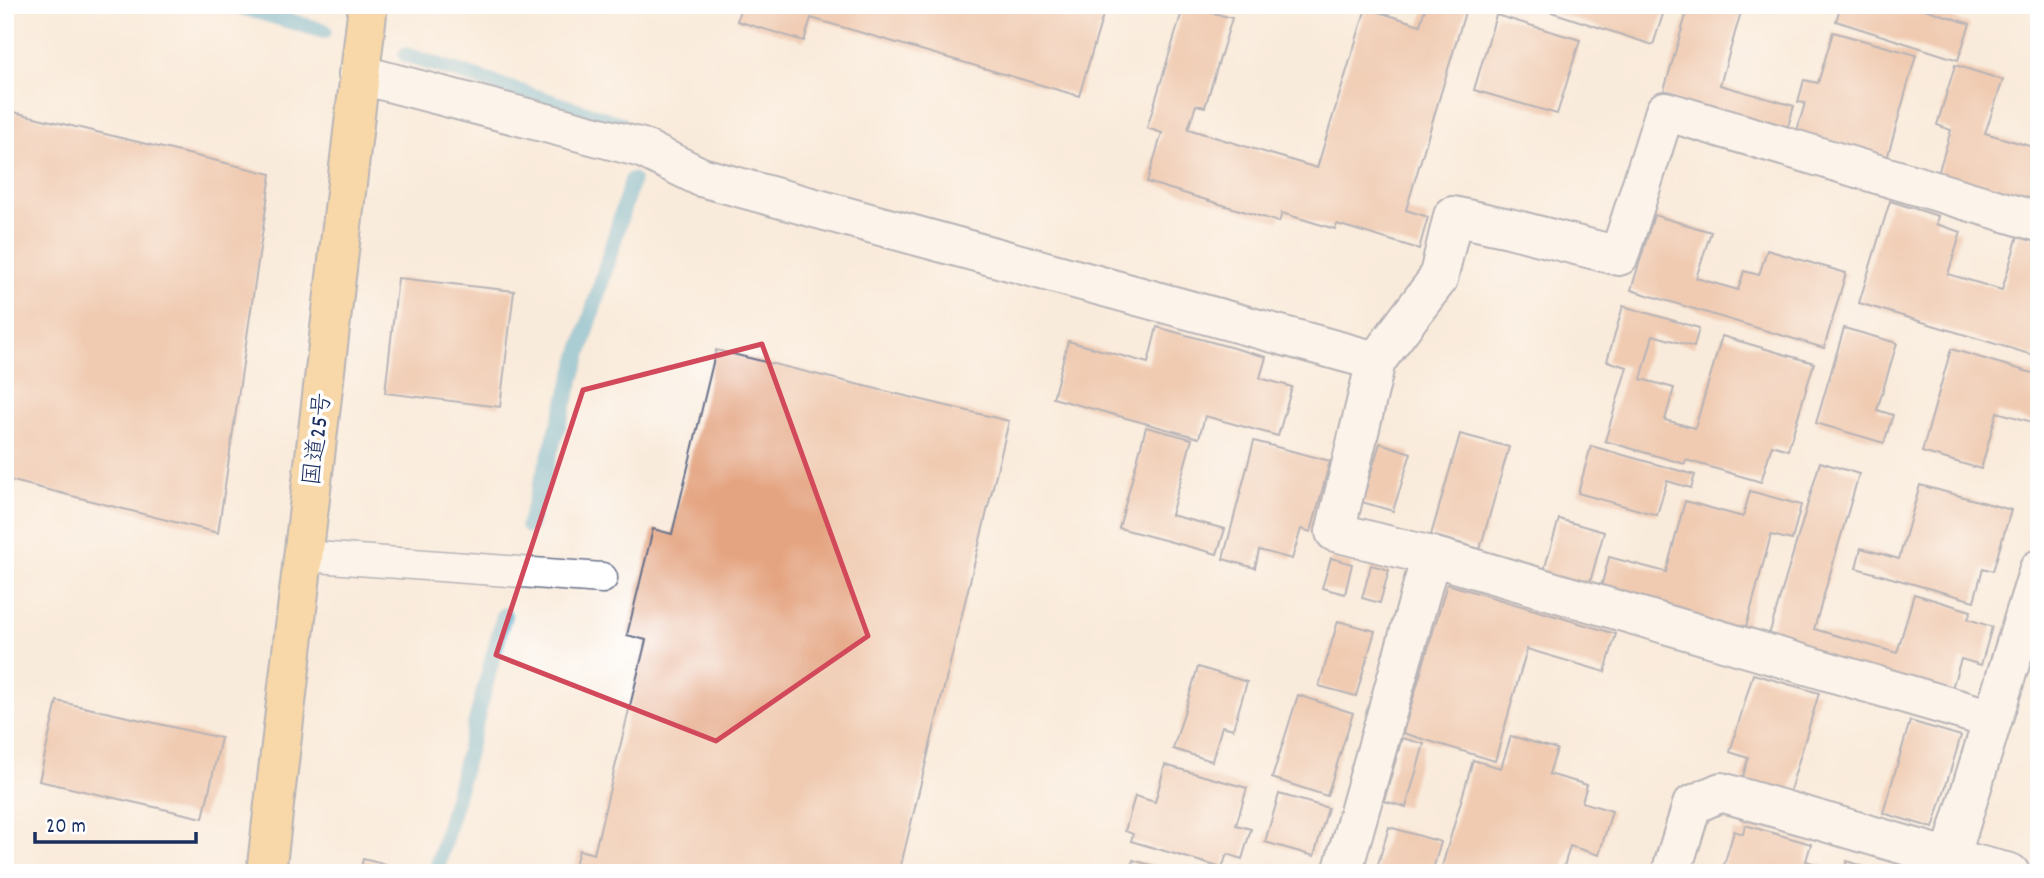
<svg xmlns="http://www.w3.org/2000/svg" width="2044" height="878" font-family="Dekko,'Klee One',sans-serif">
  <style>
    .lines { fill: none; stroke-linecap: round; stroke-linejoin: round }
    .stream { stroke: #4aa7c9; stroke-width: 16 }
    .building { fill: #e4a481 }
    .lane-casing { stroke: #69718a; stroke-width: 33 }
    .street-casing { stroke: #69718a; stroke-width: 42 }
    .highway-casing { stroke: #69718a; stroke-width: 42 }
    .lane { stroke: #fff; stroke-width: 30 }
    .street { stroke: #fff; stroke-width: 38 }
    .highway { stroke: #f5c16b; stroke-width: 38 }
    .marked { fill: none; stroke: #d1495b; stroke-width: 5; stroke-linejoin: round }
    .labels { text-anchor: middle; stroke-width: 7; stroke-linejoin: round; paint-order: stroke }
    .street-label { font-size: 24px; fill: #1b2f5e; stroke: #fff }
  </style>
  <rect width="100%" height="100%" fill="#fff"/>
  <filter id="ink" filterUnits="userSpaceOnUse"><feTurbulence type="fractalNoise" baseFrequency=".0143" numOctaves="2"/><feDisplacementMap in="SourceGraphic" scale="14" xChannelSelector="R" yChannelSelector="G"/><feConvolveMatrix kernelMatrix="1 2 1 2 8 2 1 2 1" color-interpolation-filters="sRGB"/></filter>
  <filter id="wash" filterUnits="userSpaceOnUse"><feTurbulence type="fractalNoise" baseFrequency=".00686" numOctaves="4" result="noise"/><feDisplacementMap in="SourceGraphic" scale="28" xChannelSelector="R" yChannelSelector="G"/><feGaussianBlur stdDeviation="1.57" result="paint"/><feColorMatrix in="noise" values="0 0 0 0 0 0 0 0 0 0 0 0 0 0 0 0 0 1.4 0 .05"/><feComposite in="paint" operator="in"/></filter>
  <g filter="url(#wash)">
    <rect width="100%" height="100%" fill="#f9ebdb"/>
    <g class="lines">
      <g class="stream">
        <path d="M 234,5 L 324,31"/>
        <path d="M 406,55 L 621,124"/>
        <path d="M 528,526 L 632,180"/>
        <path d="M 436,873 L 504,615"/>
      </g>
    </g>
    <g id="blocks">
      <g class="building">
        <path d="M 741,5 L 1106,5 L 1079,96 L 811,18 L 804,41 L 737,21 Z"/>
        <path d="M 1184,5 L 1232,18 L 1205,107 L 1196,105 L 1188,129 L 1317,168 L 1366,8 L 1420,25 L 1426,5 L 1453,5 L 1466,9 L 1406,210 L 1428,217 L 1419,249 L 1337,224 L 1335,229 L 1282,213 L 1279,222 L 1147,182 L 1162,133 L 1147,128 Z"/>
        <path d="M 1530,5 L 1666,5 L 1653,45 Z"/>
        <path d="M 1689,5 L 1743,5 L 1720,85 L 1794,106 L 1786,133 L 1662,97 Z"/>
        <path d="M 1841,5 L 1913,5 L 1970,24 L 1958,60 L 1836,21 Z"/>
        <path d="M 1496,15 L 1580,40 L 1557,114 L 1474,90 Z"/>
        <path d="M 1833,32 L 1916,55 L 1885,166 L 1794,141 L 1805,103 L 1798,102 L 1804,80 L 1818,83 Z"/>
        <path d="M 1955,65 L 2003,80 L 1985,133 L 2033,147 L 2039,131 L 2039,215 L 1935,184 L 1951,130 L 1937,125 Z"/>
        <path d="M 5,110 L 271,174 L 218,533 L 5,479 Z"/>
        <path d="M 1890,201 L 1938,216 L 1936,224 L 1961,232 L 1948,274 L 2002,290 L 2019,232 L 2039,238 L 2039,357 L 1859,303 Z"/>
        <path d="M 1654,215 L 1711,232 L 1696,278 L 1738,290 L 1744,271 L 1759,275 L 1767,250 L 1846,273 L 1824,348 L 1631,290 Z"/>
        <path d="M 398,278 L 514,291 L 500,407 L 385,393 Z"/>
        <path d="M 1623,306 L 1699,328 L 1694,347 L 1653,335 L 1641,379 L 1674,388 L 1665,420 L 1695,428 L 1722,336 L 1814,363 L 1788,450 L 1772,445 L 1761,482 L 1686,460 L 1685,464 L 1605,441 L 1627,367 L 1607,361 Z"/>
        <path d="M 1157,327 L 1266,357 L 1260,378 L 1292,387 L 1278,436 L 1205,416 L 1199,438 L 1053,398 L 1068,341 L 1148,363 Z"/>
        <path d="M 1844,328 L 1897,343 L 1877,410 L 1893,415 L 1884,443 L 1816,423 Z"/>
        <path d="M 1951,349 L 2039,375 L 2039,424 L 1997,412 L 1981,469 L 1922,452 Z"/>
        <path d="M 716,350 L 1009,421 L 899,873 L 573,873 L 579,850 L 594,854 L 646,640 L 627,635 L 653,529 L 672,534 Z"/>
        <path d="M 1146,427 L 1192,439 L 1171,515 L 1225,529 L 1217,554 L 1119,528 Z"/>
        <path d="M 1460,434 L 1509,447 L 1480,549 L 1431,535 Z"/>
        <path d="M 1254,441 L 1330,461 L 1311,532 L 1301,529 L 1292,559 L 1259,550 L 1255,568 L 1223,559 Z"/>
        <path d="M 1380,443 L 1411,453 L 1393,511 L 1362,502 Z"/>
        <path d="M 1591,446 L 1695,475 L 1691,488 L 1667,481 L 1657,515 L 1578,493 Z"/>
        <path d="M 1820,462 L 1859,474 L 1814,629 L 1897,653 L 1914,594 L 1971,611 L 1968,619 L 1992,627 L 1981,665 L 1961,659 L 1949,698 L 1766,645 Z"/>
        <path d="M 1920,485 L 2011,510 L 1993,571 L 1983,568 L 1974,601 L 1856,568 L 1861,548 L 1899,559 Z"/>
        <path d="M 1750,491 L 1801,505 L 1792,540 L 1771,535 L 1743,638 L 1598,598 L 1609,557 L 1666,572 L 1685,501 L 1743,517 Z"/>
        <path d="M 1559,519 L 1604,532 L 1585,600 L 1539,587 Z"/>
        <path d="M 1331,558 L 1352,564 L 1345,594 L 1322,588 Z"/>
        <path d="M 1371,565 L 1389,570 L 1380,603 L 1362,598 Z"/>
        <path d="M 1447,584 L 1616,634 L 1605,672 L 1527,649 L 1495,761 L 1403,733 Z"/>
        <path d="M 1338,621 L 1375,631 L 1356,696 L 1319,686 Z"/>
        <path d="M 1198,667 L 1247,682 L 1233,729 L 1222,726 L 1212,761 L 1173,749 Z"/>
        <path d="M 1753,674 L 1819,693 L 1789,794 L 1742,780 L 1748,758 L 1730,752 Z"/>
        <path d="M 1298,695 L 1353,713 L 1327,796 L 1272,778 Z"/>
        <path d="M 57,701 L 221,738 L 203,818 L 39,781 Z"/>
        <path d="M 1910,721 L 1961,736 L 1933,828 L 1883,813 Z"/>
        <path d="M 1511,736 L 1557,749 L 1549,774 L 1587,785 L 1582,802 L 1612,811 L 1599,855 L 1570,846 L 1562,873 L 1440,873 L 1473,760 L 1501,768 Z"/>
        <path d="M 1402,738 L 1424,744 L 1406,807 L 1384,801 Z"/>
        <path d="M 1165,765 L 1247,788 L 1236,825 L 1251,829 L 1242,859 L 1227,854 L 1222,868 L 1131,841 L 1133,834 L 1125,831 L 1135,796 L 1155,802 Z"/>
        <path d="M 1279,794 L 1328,808 L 1314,856 L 1265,842 Z"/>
        <path d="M 1745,825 L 1811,844 L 1806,861 L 1823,866 L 1821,873 L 1750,873 L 1724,865 L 1734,831 L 1743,834 Z"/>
        <path d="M 1389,827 L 1441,842 L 1432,873 L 1376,871 Z"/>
        <path d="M 363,859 L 416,872 L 416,873 L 360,873 Z"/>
        <path d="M 1133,860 L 1176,872 L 1176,873 L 1130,873 Z"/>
        <path d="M 1847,861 L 1880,872 L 1880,873 L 1843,873 Z"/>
      </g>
    </g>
  </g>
  <g filter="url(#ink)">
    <use href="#blocks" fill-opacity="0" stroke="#69718a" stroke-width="2"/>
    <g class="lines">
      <g class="lane-casing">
        <path id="lane" d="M 303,556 L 602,578"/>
      </g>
      <g class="street-casing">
        <g id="street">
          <path d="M 358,74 L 642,148 L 701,177 L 1376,361"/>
          <path d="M 1992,719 L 1431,556 L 1335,532 L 1376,361 L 1438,279 L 1453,216 L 1509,228 L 1619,256 L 1665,111 L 2039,222"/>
          <path d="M 1342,873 L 1431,556"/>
          <path d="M 1671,873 L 1692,805 L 1721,792 L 1950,858"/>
          <path d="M 2010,873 L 1950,858 L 2039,569"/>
        </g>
      </g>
      <g class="highway-casing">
        <path id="highway" d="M 266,873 L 368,5"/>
      </g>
      <use href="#lane" class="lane"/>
      <use href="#street" class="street"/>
      <use href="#highway" class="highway"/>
    </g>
  </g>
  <path d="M0 0H2044V878H0ZM 762,344 L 868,636 L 716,741 L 496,655 L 583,390 Z" fill="#f9ebdb" fill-opacity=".55" fill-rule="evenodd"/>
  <path class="marked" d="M 762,344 L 868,636 L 716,741 L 496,655 L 583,390 Z"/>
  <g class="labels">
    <g class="street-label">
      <text transform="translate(316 439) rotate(-83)" y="8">国道25号</text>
    </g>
  </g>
  <rect width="2044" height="878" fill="none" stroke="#fff" stroke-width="28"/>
  <path d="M35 832v10h161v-10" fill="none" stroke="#1b2f5e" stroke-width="3.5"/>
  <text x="46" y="832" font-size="21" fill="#1b2f5e" stroke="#ffffff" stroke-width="5" paint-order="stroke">20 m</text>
</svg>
